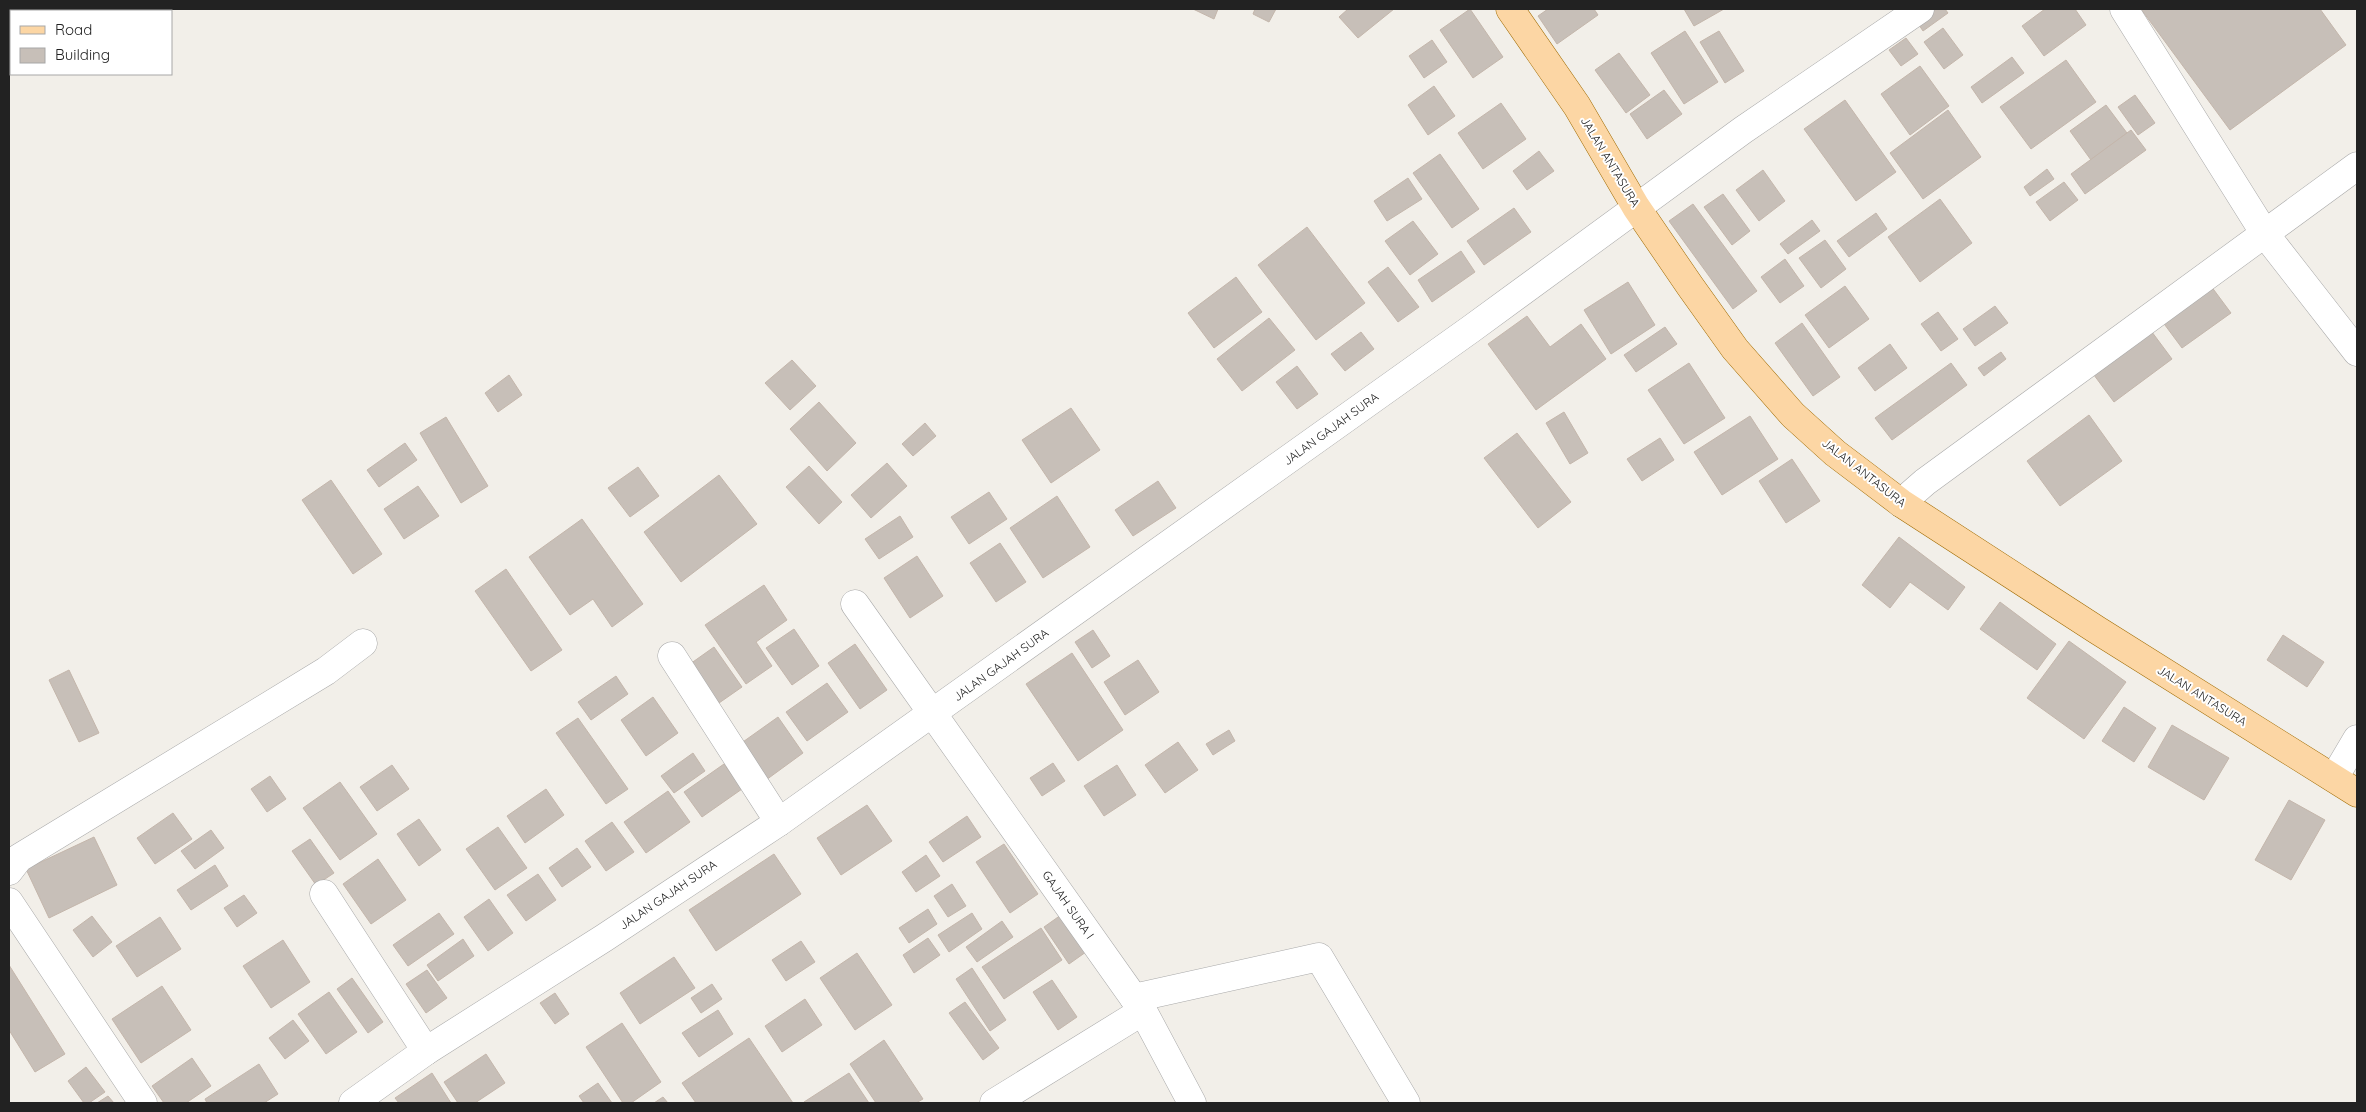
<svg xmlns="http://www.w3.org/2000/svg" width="2366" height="1112" font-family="Quicksand,sans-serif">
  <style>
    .building { fill: #c7bfb8; stroke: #c4b6ab }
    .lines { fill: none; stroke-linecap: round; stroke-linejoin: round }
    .minor-casing { stroke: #a9a9a9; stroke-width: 29 }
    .major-casing { stroke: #a06b00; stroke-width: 29 }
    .minor { stroke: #fff; stroke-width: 28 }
    .major { stroke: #fcd6a4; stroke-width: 28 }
    .labels { text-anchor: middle; stroke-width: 4; stroke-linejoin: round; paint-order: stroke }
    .street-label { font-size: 12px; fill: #222; stroke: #fff }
  </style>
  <rect width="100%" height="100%" fill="#f2efe9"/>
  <g class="building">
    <path d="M 1193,9 L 1218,9 L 1214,19 Z"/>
    <path d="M 1255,9 L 1276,9 L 1269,22 L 1253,14 Z"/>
    <path d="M 1348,9 L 1394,9 L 1358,38 L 1339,17 Z"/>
    <path d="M 1470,9 L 1503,57 L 1473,78 L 1440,30 Z"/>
    <path d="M 1548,9 L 1594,9 L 1598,15 L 1557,44 L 1538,16 Z"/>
    <path d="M 1684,9 L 1724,9 L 1694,26 Z"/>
    <path d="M 1929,9 L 1945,9 L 1948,13 L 1923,31 L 1915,19 Z"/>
    <path d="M 2045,9 L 2075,9 L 2086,25 L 2044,56 L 2022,26 Z"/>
    <path d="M 2141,9 L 2320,9 L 2346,45 L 2230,130 Z"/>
    <path d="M 1943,28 L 1963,55 L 1944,69 L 1924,42 Z"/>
    <path d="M 1685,31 L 1718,82 L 1684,104 L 1651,53 Z"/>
    <path d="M 1719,31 L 1744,71 L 1725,83 L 1700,42 Z"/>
    <path d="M 1906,38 L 1918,54 L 1901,66 L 1889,50 Z"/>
    <path d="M 1432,40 L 1447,62 L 1424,78 L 1409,56 Z"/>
    <path d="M 1619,53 L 1650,95 L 1626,113 L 1595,70 Z"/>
    <path d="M 2012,57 L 2024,73 L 1982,103 L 1971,87 Z"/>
    <path d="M 2066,60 L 2096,102 L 2031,149 L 2000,107 Z"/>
    <path d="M 1920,66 L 1949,106 L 1910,135 L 1881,94 Z"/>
    <path d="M 1434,86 L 1455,116 L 1428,135 L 1408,105 Z"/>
    <path d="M 1664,90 L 1682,114 L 1647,139 L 1630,114 Z"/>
    <path d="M 2135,95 L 2155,123 L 2138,135 L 2118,107 Z"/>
    <path d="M 1845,100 L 1896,172 L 1856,201 L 1804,129 Z"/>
    <path d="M 1501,103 L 1526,139 L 1483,169 L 1458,133 Z"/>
    <path d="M 2106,105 L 2127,133 L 2091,160 L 2070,131 Z"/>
    <path d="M 1948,110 L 1981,157 L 1923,199 L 1890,153 Z"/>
    <path d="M 2131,130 L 2146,150 L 2085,194 L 2071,174 Z"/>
    <path d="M 1539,151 L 1554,171 L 1527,190 L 1513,171 Z"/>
    <path d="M 1440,154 L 1479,209 L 1452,228 L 1413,173 Z"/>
    <path d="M 2047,169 L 2054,179 L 2030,196 L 2024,187 Z"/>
    <path d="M 1763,170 L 1785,201 L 1759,221 L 1736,190 Z"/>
    <path d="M 1408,178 L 1422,199 L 1387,221 L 1374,201 Z"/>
    <path d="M 2064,182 L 2078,200 L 2050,221 L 2036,202 Z"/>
    <path d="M 1723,194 L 1750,231 L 1732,245 L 1704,207 Z"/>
    <path d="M 1940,199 L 1972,243 L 1920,282 L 1888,237 Z"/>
    <path d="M 1693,204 L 1757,291 L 1733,309 L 1669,221 Z"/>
    <path d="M 1514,208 L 1531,232 L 1484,265 L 1467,241 Z"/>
    <path d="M 1876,213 L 1887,229 L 1849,257 L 1837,241 Z"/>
    <path d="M 1812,220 L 1820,231 L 1788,254 L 1780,244 Z"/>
    <path d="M 1413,221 L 1438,254 L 1410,275 L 1385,241 Z"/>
    <path d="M 1307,227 L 1365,303 L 1316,340 L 1258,265 Z"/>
    <path d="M 1825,240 L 1846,269 L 1821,288 L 1799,258 Z"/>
    <path d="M 1461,251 L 1475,272 L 1432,302 L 1418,280 Z"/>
    <path d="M 1785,259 L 1804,286 L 1780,303 L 1761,277 Z"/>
    <path d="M 1388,267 L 1419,307 L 1398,322 L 1368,282 Z"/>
    <path d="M 1236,277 L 1262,312 L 1214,348 L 1188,313 Z"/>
    <path d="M 1628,282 L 1655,325 L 1611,354 L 1584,310 Z"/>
    <path d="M 2208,282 L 2231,313 L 2182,348 L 2159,317 Z"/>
    <path d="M 1845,286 L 1869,319 L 1829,348 L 1805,315 Z"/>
    <path d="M 1995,306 L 2008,323 L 1975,346 L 1963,329 Z"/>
    <path d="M 1938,312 L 1958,339 L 1941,351 L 1921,324 Z"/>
    <path d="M 1527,316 L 1550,347 L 1581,324 L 1606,359 L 1536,410 L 1488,344 Z"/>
    <path d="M 1269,318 L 1295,350 L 1242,391 L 1217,359 Z"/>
    <path d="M 1802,323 L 1840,377 L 1813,396 L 1775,343 Z"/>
    <path d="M 2146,324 L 2172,359 L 2114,402 L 2088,367 Z"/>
    <path d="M 1665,327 L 1677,344 L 1636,372 L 1624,355 Z"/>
    <path d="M 1361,332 L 1374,349 L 1345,371 L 1331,354 Z"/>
    <path d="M 1890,344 L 1907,368 L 1875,391 L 1858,368 Z"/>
    <path d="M 2001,352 L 2006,359 L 1984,376 L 1978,368 Z"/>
    <path d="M 792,360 L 816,386 L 790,410 L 765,383 Z"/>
    <path d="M 1689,363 L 1725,418 L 1684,444 L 1648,390 Z"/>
    <path d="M 1951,363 L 1967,385 L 1892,440 L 1875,418 Z"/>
    <path d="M 1297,366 L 1318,394 L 1297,409 L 1276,382 Z"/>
    <path d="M 509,375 L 522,395 L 498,412 L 485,393 Z"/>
    <path d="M 819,402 L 856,443 L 827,471 L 790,429 Z"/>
    <path d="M 1071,408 L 1100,450 L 1051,483 L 1022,440 Z"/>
    <path d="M 1564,412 L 1588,453 L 1570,464 L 1546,423 Z"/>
    <path d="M 2089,415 L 2122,461 L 2060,506 L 2027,461 Z"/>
    <path d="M 1750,416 L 1778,459 L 1722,495 L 1694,452 Z"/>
    <path d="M 446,417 L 488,486 L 461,503 L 420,433 Z"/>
    <path d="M 925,423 L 936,436 L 913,456 L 902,444 Z"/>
    <path d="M 1517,433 L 1571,502 L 1538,528 L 1484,458 Z"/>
    <path d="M 1660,438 L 1674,460 L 1642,481 L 1627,459 Z"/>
    <path d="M 405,443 L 417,460 L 379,487 L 367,470 Z"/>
    <path d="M 1792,459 L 1820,501 L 1786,523 L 1759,481 Z"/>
    <path d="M 887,463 L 907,486 L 871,518 L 851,495 Z"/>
    <path d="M 809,466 L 842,502 L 819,524 L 786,487 Z"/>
    <path d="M 638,467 L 659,496 L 630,517 L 608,488 Z"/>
    <path d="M 719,475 L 757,524 L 681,582 L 644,532 Z"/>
    <path d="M 331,480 L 382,554 L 353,574 L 302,500 Z"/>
    <path d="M 1158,481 L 1176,508 L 1133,536 L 1115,510 Z"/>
    <path d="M 418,486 L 439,516 L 404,539 L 384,509 Z"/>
    <path d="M 989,492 L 1007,519 L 969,544 L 951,517 Z"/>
    <path d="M 1057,496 L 1090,547 L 1043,578 L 1010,528 Z"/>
    <path d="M 900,516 L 913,537 L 879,559 L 865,539 Z"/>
    <path d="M 582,519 L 643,604 L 612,627 L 593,599 L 570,615 L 529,557 Z"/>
    <path d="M 1899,537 L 1965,587 L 1948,610 L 1910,582 L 1890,608 L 1862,585 Z"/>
    <path d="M 1000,543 L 1026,582 L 996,602 L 970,563 Z"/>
    <path d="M 917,556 L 943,596 L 910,618 L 884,578 Z"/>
    <path d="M 506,569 L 562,650 L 531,671 L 475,591 Z"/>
    <path d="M 764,585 L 787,620 L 756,642 L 772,666 L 746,684 L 705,625 Z"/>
    <path d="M 2000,602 L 2056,644 L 2037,670 L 1980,629 Z"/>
    <path d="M 794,629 L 819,666 L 792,685 L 766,648 Z"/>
    <path d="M 1093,630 L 1110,656 L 1092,668 L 1075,642 Z"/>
    <path d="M 2283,635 L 2324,662 L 2307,687 L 2267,660 Z"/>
    <path d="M 2069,641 L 2126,682 L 2084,739 L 2027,698 Z"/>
    <path d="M 855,644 L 887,690 L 860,709 L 828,663 Z"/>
    <path d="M 714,647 L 742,687 L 719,703 L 690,664 Z"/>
    <path d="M 1072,653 L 1123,730 L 1078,761 L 1026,684 Z"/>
    <path d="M 1138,660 L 1159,692 L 1125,715 L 1104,682 Z"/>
    <path d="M 69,670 L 99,733 L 79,742 L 49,680 Z"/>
    <path d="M 616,676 L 628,694 L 591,720 L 578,702 Z"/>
    <path d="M 827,683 L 848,712 L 807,741 L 786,712 Z"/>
    <path d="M 653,697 L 678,733 L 646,756 L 621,720 Z"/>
    <path d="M 2124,707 L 2156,728 L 2134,762 L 2102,741 Z"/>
    <path d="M 778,717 L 803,753 L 766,780 L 740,744 Z"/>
    <path d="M 578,718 L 628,789 L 606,804 L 556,733 Z"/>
    <path d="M 2172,725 L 2229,758 L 2204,800 L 2148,767 Z"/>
    <path d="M 1229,730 L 1235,741 L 1213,755 L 1206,744 Z"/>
    <path d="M 1178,742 L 1198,770 L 1165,793 L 1145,765 Z"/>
    <path d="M 693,753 L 705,771 L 674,793 L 661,776 Z"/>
    <path d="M 1053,763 L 1065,781 L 1042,796 L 1030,778 Z"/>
    <path d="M 724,764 L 742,789 L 702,817 L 684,792 Z"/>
    <path d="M 392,765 L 409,789 L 377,811 L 360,787 Z"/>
    <path d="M 1117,765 L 1136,795 L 1104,816 L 1084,786 Z"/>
    <path d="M 270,776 L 286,799 L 267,812 L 251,789 Z"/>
    <path d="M 340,782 L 377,834 L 340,860 L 303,808 Z"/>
    <path d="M 546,789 L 564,815 L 525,843 L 507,816 Z"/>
    <path d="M 668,791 L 690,822 L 646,853 L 624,822 Z"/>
    <path d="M 2289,800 L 2325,820 L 2291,880 L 2255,860 Z"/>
    <path d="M 867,805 L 892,841 L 841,875 L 817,838 Z"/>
    <path d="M 173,813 L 192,839 L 155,864 L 137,838 Z"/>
    <path d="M 967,816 L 981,837 L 943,862 L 929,842 Z"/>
    <path d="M 419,819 L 441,850 L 419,866 L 397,834 Z"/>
    <path d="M 612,822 L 634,852 L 606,871 L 585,841 Z"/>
    <path d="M 498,827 L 527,868 L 495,890 L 466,849 Z"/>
    <path d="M 211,830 L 224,848 L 195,869 L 181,851 Z"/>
    <path d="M 94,837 L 117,885 L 49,918 L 26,869 Z"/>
    <path d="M 310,839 L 334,873 L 316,885 L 292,851 Z"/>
    <path d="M 1004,844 L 1038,894 L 1010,913 L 976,862 Z"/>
    <path d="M 577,848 L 591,867 L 562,887 L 549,868 Z"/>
    <path d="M 774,854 L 801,894 L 716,951 L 689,910 Z"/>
    <path d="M 926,855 L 940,876 L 916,892 L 902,872 Z"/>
    <path d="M 378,859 L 406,900 L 371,924 L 343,884 Z"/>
    <path d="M 215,865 L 228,886 L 191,910 L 177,890 Z"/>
    <path d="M 538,874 L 556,900 L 526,921 L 507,895 Z"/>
    <path d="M 952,884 L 966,906 L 948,917 L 934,896 Z"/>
    <path d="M 244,895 L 257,913 L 237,927 L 224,908 Z"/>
    <path d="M 489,899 L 513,933 L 488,951 L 464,917 Z"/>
    <path d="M 928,909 L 937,924 L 909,943 L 899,928 Z"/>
    <path d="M 1068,910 L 1093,947 L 1069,964 L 1044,927 Z"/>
    <path d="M 439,913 L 454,934 L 408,966 L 393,945 Z"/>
    <path d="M 972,913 L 982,929 L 949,952 L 938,935 Z"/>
    <path d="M 92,916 L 112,942 L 93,957 L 73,930 Z"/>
    <path d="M 160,917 L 181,949 L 137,977 L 116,946 Z"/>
    <path d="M 1002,921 L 1013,937 L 977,962 L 966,947 Z"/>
    <path d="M 1041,928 L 1062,960 L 1004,999 L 982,967 Z"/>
    <path d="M 928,938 L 940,955 L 914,973 L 903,955 Z"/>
    <path d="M 463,939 L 474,956 L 438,981 L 427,965 Z"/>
    <path d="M 283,940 L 310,982 L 271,1008 L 243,966 Z"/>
    <path d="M 801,941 L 815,962 L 786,981 L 772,960 Z"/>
    <path d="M 857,953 L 892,1005 L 855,1030 L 820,978 Z"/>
    <path d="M 674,957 L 695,988 L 640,1024 L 620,993 Z"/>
    <path d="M 9,965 L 65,1054 L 35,1072 L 9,1030 Z"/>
    <path d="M 972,968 L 1006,1020 L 990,1031 L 956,979 Z"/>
    <path d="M 427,970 L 447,998 L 426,1013 L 406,984 Z"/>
    <path d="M 352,978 L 383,1022 L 368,1033 L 337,989 Z"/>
    <path d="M 1052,980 L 1077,1017 L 1058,1030 L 1033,992 Z"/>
    <path d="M 712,984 L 722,999 L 701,1013 L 691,998 Z"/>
    <path d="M 162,986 L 191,1030 L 141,1063 L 112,1019 Z"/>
    <path d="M 329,992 L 357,1032 L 326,1054 L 298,1014 Z"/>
    <path d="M 555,993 L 569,1014 L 555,1024 L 540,1003 Z"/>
    <path d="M 805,999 L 822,1025 L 782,1052 L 765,1026 Z"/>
    <path d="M 965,1002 L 999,1048 L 983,1060 L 949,1013 Z"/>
    <path d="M 718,1010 L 733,1034 L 699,1057 L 682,1033 Z"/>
    <path d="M 293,1020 L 309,1041 L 285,1059 L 269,1038 Z"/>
    <path d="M 622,1023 L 661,1082 L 631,1103 L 623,1103 L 586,1047 Z"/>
    <path d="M 749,1038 L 793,1103 L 696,1103 L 682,1083 Z"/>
    <path d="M 884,1040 L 923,1099 L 916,1103 L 876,1103 L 850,1064 Z"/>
    <path d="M 486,1054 L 505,1083 L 475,1103 L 458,1103 L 444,1082 Z"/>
    <path d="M 192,1058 L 211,1086 L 186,1103 L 164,1103 L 152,1086 Z"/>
    <path d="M 259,1064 L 278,1094 L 264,1103 L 207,1103 L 205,1099 Z"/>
    <path d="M 86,1067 L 105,1092 L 89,1103 L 84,1103 L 68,1081 Z"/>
    <path d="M 432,1073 L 451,1103 L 399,1103 L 395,1098 Z"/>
    <path d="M 849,1073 L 869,1103 L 805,1103 L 804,1102 Z"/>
    <path d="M 598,1083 L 612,1103 L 584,1103 L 579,1096 Z"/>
    <path d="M 108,1096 L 114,1103 L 97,1103 Z"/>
    <path d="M 663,1097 L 668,1103 L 654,1103 Z"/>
  </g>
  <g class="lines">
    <g class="minor-casing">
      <g id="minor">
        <path d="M 2124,9 L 2265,234 L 2357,352"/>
        <path d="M 1901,503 L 1925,482 L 2357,166"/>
        <path d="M 855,604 L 1143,1011 L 1192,1103"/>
        <path d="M 672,656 L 779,822"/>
        <path d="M 2334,778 L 2357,739"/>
        <path d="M 9,871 L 19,858 L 326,671 L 363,643"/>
        <path d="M 324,894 L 426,1051"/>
        <path d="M 9,902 L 143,1103"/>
        <path d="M 1134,998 L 1319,957 L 1406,1103"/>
        <path d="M 353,1103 L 426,1051 L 604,938 L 779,822 L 1471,329 L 1743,130 L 1920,9"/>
        <path d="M 994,1103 L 1143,1011"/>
      </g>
    </g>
    <g class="major-casing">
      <path id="major" d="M 1510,9 L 1577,106 L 1636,207 L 1690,286 L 1735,349 L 1793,415 L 1835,453 L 1901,503 L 2097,630 L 2357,793"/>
    </g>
    <use href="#minor" class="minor"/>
    <use href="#major" class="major"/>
  </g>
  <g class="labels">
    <g class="street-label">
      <text transform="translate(1610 162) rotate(59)" y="4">JALAN ANTASURA</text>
      <text transform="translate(1331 429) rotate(-36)" y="4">JALAN GAJAH SURA</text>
      <text transform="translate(1864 473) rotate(38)" y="4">JALAN ANTASURA</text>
      <text transform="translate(1001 665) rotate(-36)" y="4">JALAN GAJAH SURA</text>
      <text transform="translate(2202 696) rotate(32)" y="4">JALAN ANTASURA</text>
      <text transform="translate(668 895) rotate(-34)" y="4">JALAN GAJAH SURA</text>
      <text transform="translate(1068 905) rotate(55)" y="4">GAJAH SURA I</text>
    </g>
  </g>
  <rect width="2366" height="1112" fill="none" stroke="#222222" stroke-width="20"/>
  <rect x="10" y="10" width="162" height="65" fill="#ffffff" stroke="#a7a7a7"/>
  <rect x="20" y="26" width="25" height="8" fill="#fcd6a4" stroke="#a7a7a7"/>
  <text x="55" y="35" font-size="15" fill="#222222">Road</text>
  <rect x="20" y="48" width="25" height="15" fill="#c7bfb8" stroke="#a7a7a7"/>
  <text x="55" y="60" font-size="15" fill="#222222">Building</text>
</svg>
